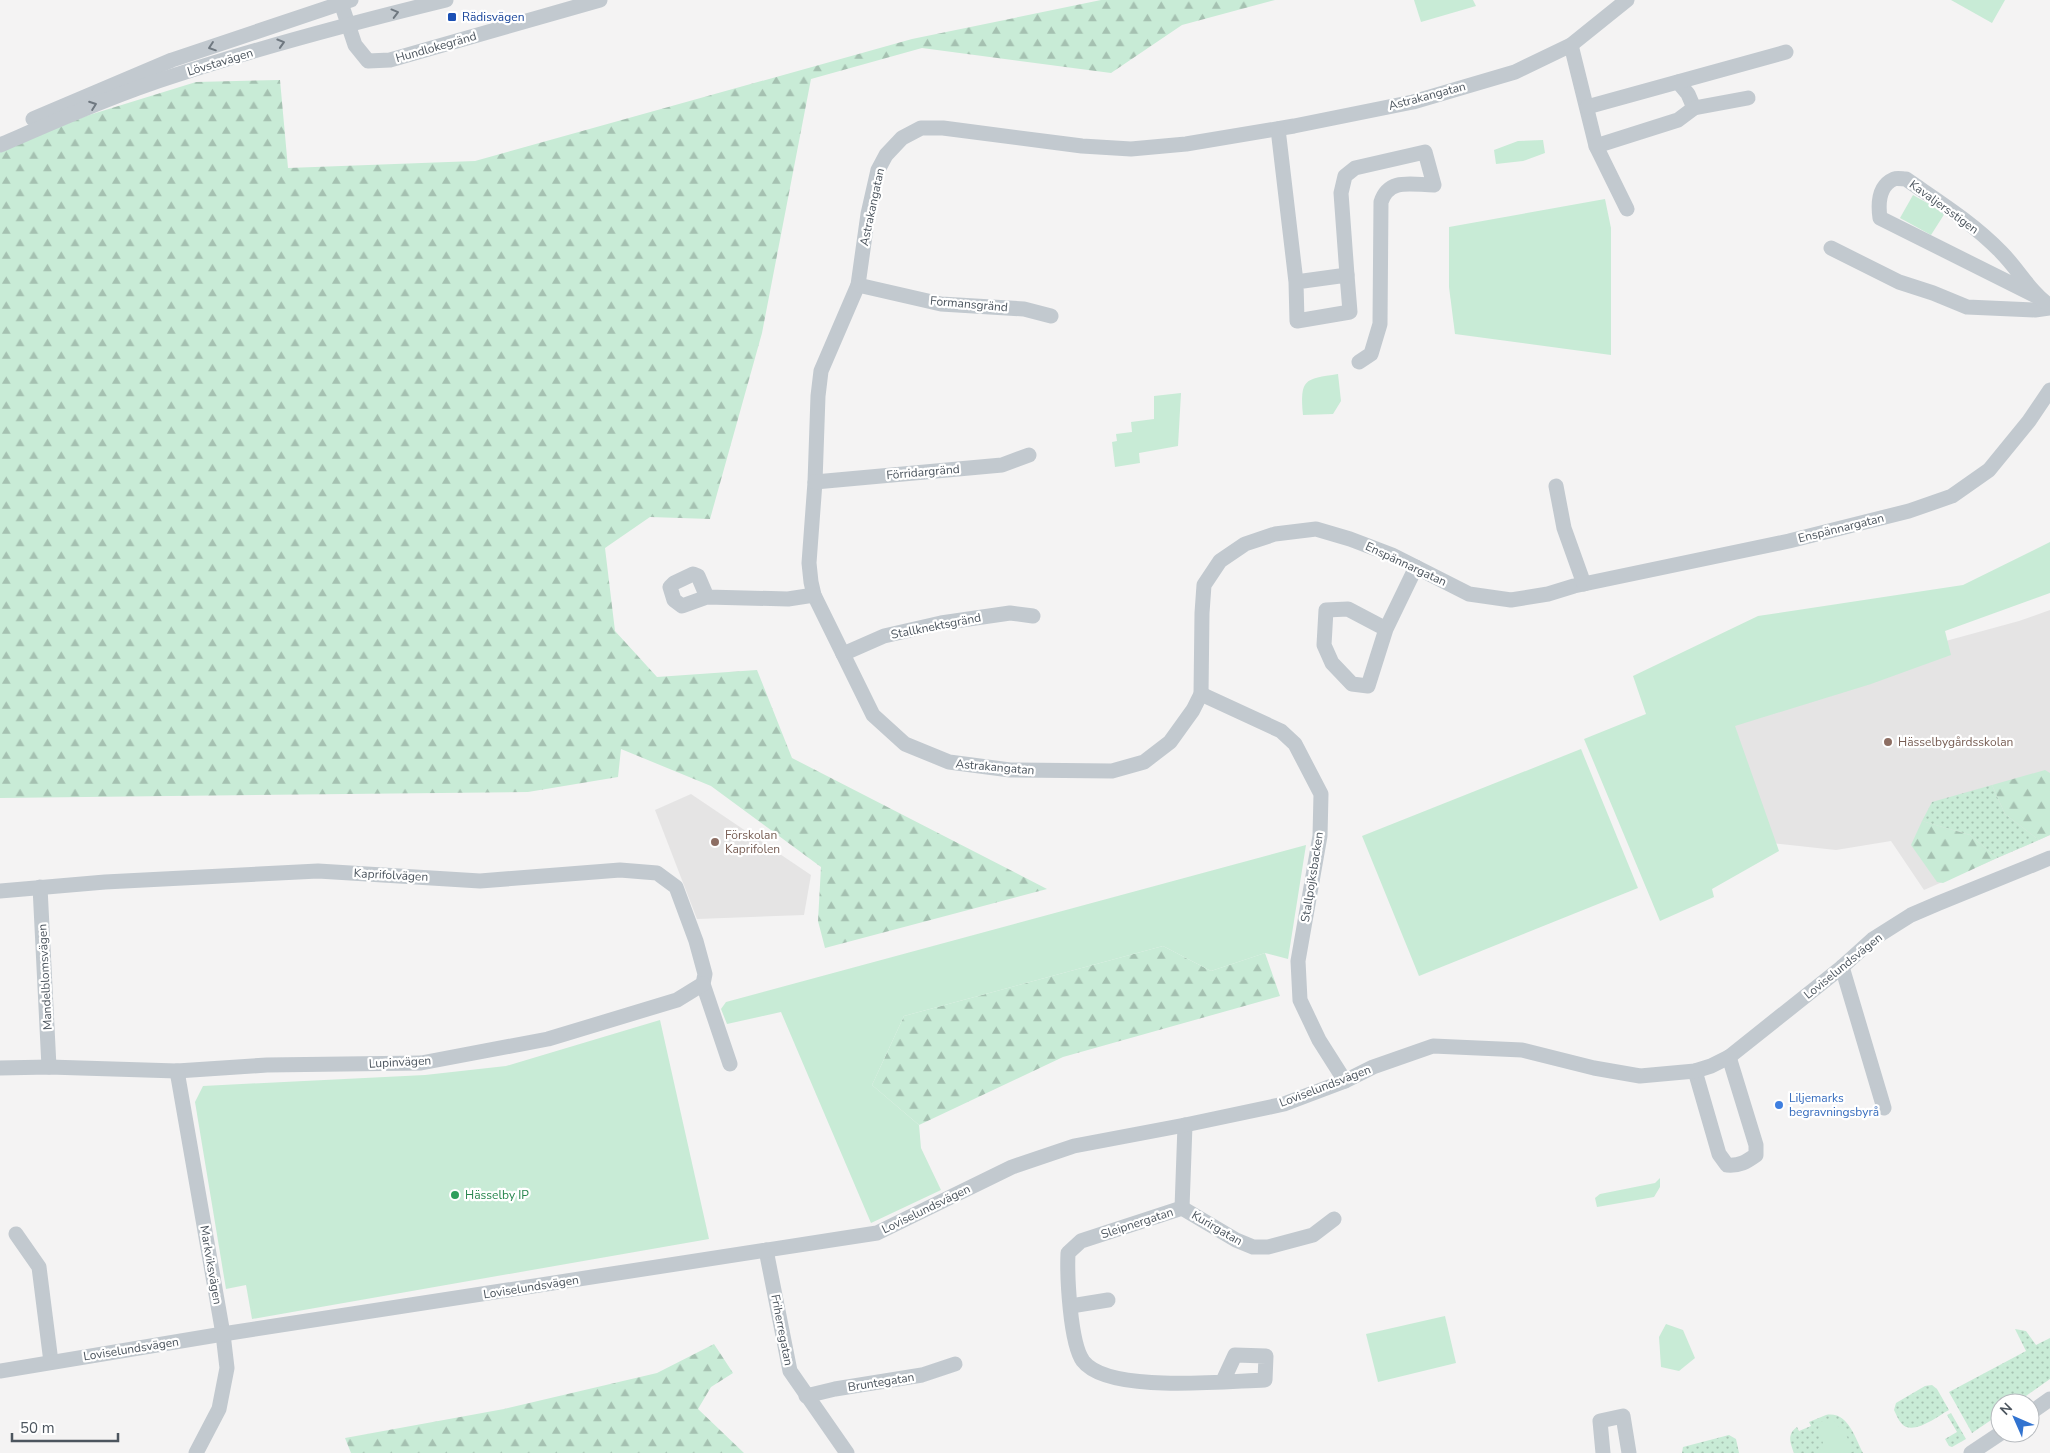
<svg xmlns="http://www.w3.org/2000/svg" width="2050" height="1453" font-family="'Nunito Sans',sans-serif">
  <style>
    .education { fill: #e5e4e4 }
    .grass { fill: url(#grass-dots) }
    .forest { fill: url(#forest-firs) }
    .green { fill: #c8ebd6 }
    .lines { fill: none; stroke-linecap: round; stroke-linejoin: round }
    .minor { stroke: #c2c9cf; stroke-width: 15 }
    .oneway { stroke: #6f7880 }
    .transit-dot { fill: #1a4fb4; stroke: #fff; stroke-width: 2 }
    .education-dot { fill: #8d6e63; stroke: #fff; stroke-width: 2 }
    .shop-dot { fill: #3f7fe0; stroke: #fff; stroke-width: 2 }
    .leisure-dot { fill: #2e9e5b; stroke: #fff; stroke-width: 2 }
    .labels { text-anchor: middle; stroke-width: 4.5; stroke-linejoin: round; paint-order: stroke }
    .transit-label { font-size: 12px; fill: #164399; stroke: #fff; text-anchor: start }
    .street-label { font-size: 12px; fill: #4c555e; stroke: #fff }
    .education-label { font-size: 12px; fill: #785e54; stroke: #fff; text-anchor: start }
    .shop-label { font-size: 12px; fill: #366cbe; stroke: #fff; text-anchor: start }
    .leisure-label { font-size: 12px; fill: #27864d; stroke: #fff; text-anchor: start }
  </style>
  <defs>
    <pattern id="grass-dots" width="8" height="8" patternUnits="userSpaceOnUse" patternTransform="scale(1.25)"><rect width="8" height="8" fill="#c8ebd6"/><path d="M2 2h.1M6 6h.1" fill="none" stroke="#a5c1b1" stroke-width="1.8" stroke-linecap="round"/></pattern>
    <pattern id="forest-firs" width="22" height="20" patternUnits="userSpaceOnUse" patternTransform="scale(1.25)"><rect width="22" height="20" fill="#c8ebd6"/><path d="M5 1l3.5 6h-7zM16 11l3.5 6h-7z" fill="#a5c1b1"/></pattern>
  </defs>
  <rect width="100%" height="100%" fill="#f4f3f3"/>
  <g class="education">
    <path d="M 2050,610 L 2050,835 L 1924,890 L 1891,841 L 1836,850 L 1772,843 L 1717,710 L 1876,660 L 2019,621 Z"/>
    <path d="M 691,794 L 811,875 L 804,915 L 697,919 L 655,810 Z"/>
  </g>
  <g class="grass">
    <path d="M 1992,785 L 2005,814 L 2039,840 L 1997,858 L 1970,835 L 1922,821 L 1932,802 Z"/>
    <path d="M 2015,1329 L 2026,1331 L 2036,1345 L 2050,1338 L 2050,1379 L 2016,1403 L 2000,1403 L 2000,1414 L 1972,1433 L 1949,1392 L 2026,1351 Z"/>
    <path d="M 1932,1385 L 1937,1389 L 1949,1410 C 1938,1416 1913,1436 1902,1424 C 1898,1420 1896,1414 1894,1410 L 1896,1403 L 1925,1386 Z"/>
    <path d="M 1951,1413 L 1966,1439 L 1952,1447 L 1949,1446 L 1945,1439 L 1957,1432 L 1947,1415 Z"/>
    <path d="M 1826,1415 C 1848,1411 1855,1438 1863,1453 L 1794,1453 C 1790,1442 1787,1434 1797,1427 L 1799,1431 L 1811,1426 L 1809,1422 Z"/>
    <path d="M 1729,1435 L 1736,1439 L 1739,1453 L 1682,1453 L 1683,1447 Z"/>
  </g>
  <g class="forest">
    <path d="M 1101,0 L 1275,0 L 1182,25 L 1111,73 L 922,48 L 811,79 L 762,333 L 710,519 L 650,517 L 605,548 L 615,631 L 657,677 L 757,670 L 792,758 L 1047,889 L 825,948 L 818,921 L 821,867 L 711,786 L 621,749 L 618,777 L 528,792 L 0,798 L 0,151 L 86,116 L 196,82 L 280,80 L 288,168 L 475,161 L 912,39 Z"/>
    <path d="M 2045,770 L 2050,773 L 2050,835 L 2039,840 L 2005,814 L 1992,785 Z"/>
    <path d="M 1922,821 L 1970,835 L 1997,858 L 1943,883 L 1937,882 L 1911,845 Z"/>
    <path d="M 1163,946 L 1211,971 L 1265,953 L 1280,996 L 1063,1057 L 919,1125 L 872,1085 L 904,1016 Z"/>
    <path d="M 714,1344 L 733,1373 L 711,1387 L 698,1409 L 744,1453 L 351,1453 L 345,1438 L 504,1409 L 657,1373 Z"/>
  </g>
  <g class="green">
    <path d="M 1414,0 L 1473,0 L 1476,6 L 1421,22 Z"/>
    <path d="M 1951,0 L 2005,0 L 1992,23 Z"/>
    <path d="M 1543,140 L 1545,153 L 1523,161 L 1496,164 L 1494,150 L 1518,141 Z"/>
    <path d="M 1913,195 L 1945,213 L 1931,235 L 1900,218 Z"/>
    <path d="M 1605,199 L 1611,228 L 1611,355 L 1455,334 L 1449,287 L 1449,227 Z"/>
    <path d="M 1338,374 L 1341,401 L 1333,414 L 1303,415 C 1300,379 1304,379 1338,374 Z"/>
    <path d="M 1181,393 L 1178,446 L 1139,453 L 1140,463 L 1115,467 L 1112,442 L 1117,441 L 1116,434 L 1132,432 L 1131,422 L 1154,419 L 1154,396 Z"/>
    <path d="M 2050,542 L 2050,593 L 1945,631 L 1951,655 L 1871,684 L 1735,726 L 1779,851 L 1712,889 L 1714,897 L 1660,921 L 1584,739 L 1646,714 L 1633,676 L 1758,616 L 1963,585 Z"/>
    <path d="M 1581,749 L 1638,888 L 1419,976 L 1362,836 Z"/>
    <path d="M 1306,845 L 1288,959 L 1265,953 L 1211,971 L 1163,946 L 904,1016 L 872,1085 L 919,1125 L 921,1148 L 941,1190 L 871,1223 L 781,1012 L 727,1024 L 721,1009 L 726,1002 Z"/>
    <path d="M 660,1020 L 709,1239 L 252,1319 L 246,1285 L 226,1289 L 195,1102 L 203,1086 L 425,1075 L 506,1066 Z"/>
    <path d="M 1660,1178 L 1660,1187 L 1654,1197 L 1597,1207 L 1595,1198 L 1600,1194 L 1655,1183 Z"/>
    <path d="M 1445,1316 L 1456,1363 L 1378,1382 L 1366,1334 Z"/>
    <path d="M 1666,1324 L 1683,1330 L 1695,1358 L 1679,1371 L 1661,1367 L 1659,1337 Z"/>
    <path d="M 1826,1419 L 1834,1421 L 1840,1428 L 1842,1427 L 1854,1451 L 1850,1453 L 1814,1453 L 1823,1443 L 1818,1429 L 1821,1422 Z"/>
  </g>
  <g class="lines">
    <g class="minor">
      <path d="M 340,0 L 355,45 L 368,61 L 390,60 L 600,0"/>
      <path d="M 1627,0 L 1571,45 L 1515,72 L 1413,102 L 1294,126 L 1186,144 L 1131,149 L 1082,146 L 943,128 L 921,128 L 902,138 L 886,155 L 878,170 L 868,214 L 858,285 L 821,371 L 818,396 L 815,482 L 809,563 L 811,582 L 814,595 L 873,715 L 905,744 L 949,762 L 1010,770 L 1112,771 L 1144,762 L 1170,742 L 1193,710 L 1201,694 L 1202,613 L 1204,585 L 1220,561 L 1245,544 L 1275,534 L 1316,529 L 1350,539 L 1392,555 L 1469,594 L 1511,600 L 1548,594 L 1574,586 L 1789,541 L 1909,511 L 1952,496 L 1989,470 L 2029,421 L 2050,390"/>
      <path d="M 1571,45 L 1596,146 L 1627,209"/>
      <path d="M 1678,82 L 1688,94 L 1694,108"/>
      <path d="M 1587,107 L 1786,52"/>
      <path d="M 33,119 L 172,60 L 351,0"/>
      <path d="M 1278,129 L 1296,282 L 1297,321 L 1350,312 L 1347,275 L 1296,282"/>
      <path d="M 0,145 C 58,120 116,94 176,75 C 265,46 356,22 446,0"/>
      <path d="M 1596,146 L 1678,120 L 1694,108 L 1748,98"/>
      <path d="M 1831,248 L 1899,282 L 1933,293 L 1967,307 L 2035,310 L 2050,308"/>
      <path d="M 1347,275 L 1341,193 L 1345,176 L 1355,168 L 1425,152 L 1434,185 C 1413,185 1389,177 1381,202 L 1380,324 L 1371,354 L 1359,362"/>
      <path d="M 858,285 L 941,304 L 1024,309 L 1051,316"/>
      <path d="M 2036,296 L 1880,218 C 1878,204 1878,186 1894,179 C 1897,178 1903,179 1906,179 C 1939,202 1973,223 2001,252 C 2019,270 2029,291 2050,306"/>
      <path d="M 815,482 L 1002,465 L 1029,455"/>
      <path d="M 1556,486 L 1564,528 L 1584,584"/>
      <path d="M 707,597 L 698,576 L 693,574 L 674,583 L 670,587 L 674,600 L 682,606 L 707,597 L 788,599 L 814,595"/>
      <path d="M 1386,629 L 1368,686 L 1352,684 L 1332,663 L 1324,645 L 1326,610 L 1348,609 L 1386,629 L 1416,567"/>
      <path d="M 843,654 L 884,636 L 941,623 L 1010,613 L 1033,616"/>
      <path d="M 1201,694 L 1281,731 L 1295,744 L 1321,794 L 1320,836 L 1298,961 L 1300,1000 L 1319,1040 L 1345,1081"/>
      <path d="M 40,887 L 49,1067"/>
      <path d="M 0,891 L 105,882 L 318,871 L 480,881 L 620,870 L 657,873 L 676,887 L 696,941 L 705,974 L 703,984 L 730,1064"/>
      <path d="M 1842,967 L 1884,1108"/>
      <path d="M 0,1068 L 49,1067 L 177,1071 L 267,1065 L 421,1063 L 548,1039 L 677,1000 L 703,984"/>
      <path d="M 177,1071 L 223,1334 L 227,1368 L 219,1409 L 196,1453"/>
      <path d="M 1695,1071 L 1719,1154 L 1727,1165 C 1740,1166 1746,1162 1756,1155 L 1756,1145 L 1729,1057"/>
      <path d="M 1182,1208 L 1081,1241 L 1068,1253 C 1067,1276 1070,1343 1083,1361 C 1108,1394 1226,1381 1265,1380 L 1266,1356 L 1235,1355 L 1223,1381"/>
      <path d="M 1182,1208 L 1236,1240 L 1253,1247 L 1268,1247 L 1313,1235 L 1334,1219"/>
      <path d="M 1182,1208 L 1185,1125"/>
      <path d="M 16,1234 L 39,1267 L 51,1362"/>
      <path d="M 766,1250 L 790,1371 L 847,1453"/>
      <path d="M 1071,1306 L 1108,1300"/>
      <path d="M 0,1371 L 223,1334 L 877,1233 L 1012,1167 L 1074,1146 L 1185,1125 L 1284,1104 L 1345,1081 L 1373,1067 L 1433,1046 L 1522,1050 L 1594,1068 L 1640,1076 L 1695,1071 L 1711,1066 L 1729,1057 L 1842,967 L 1873,939 L 1911,915 L 1939,903 L 2050,858"/>
      <path d="M 806,1396 L 835,1389 L 922,1375 L 955,1364"/>
      <path d="M 2030,1413 L 2050,1399"/>
      <path d="M 1603,1453 L 1600,1421 L 1623,1416 L 1629,1453"/>
      <path d="M 1971,1453 L 2001,1433"/>
    </g>
  </g>
  <defs><path id="oneway-chevron" d="M-2-3.5L2.5 0L-2 3.5" fill="none" stroke-width="1.6" stroke-linecap="round" stroke-linejoin="round" transform="scale(1.25)"/></defs>
  <g class="oneway">
    <use href="#oneway-chevron" transform="translate(395 13) rotate(-15)"/>
    <use href="#oneway-chevron" transform="translate(281 43) rotate(-17)"/>
    <use href="#oneway-chevron" transform="translate(212 47) rotate(161)"/>
    <use href="#oneway-chevron" transform="translate(93 105) rotate(-20)"/>
  </g>
  <rect class="transit-dot" x="447" y="12" width="10" height="10" rx="2.5"/>
  <g class="education-dot">
    <circle cx="1888" cy="742" r="5"/>
    <circle cx="715" cy="842" r="5"/>
  </g>
  <circle class="shop-dot" cx="1779" cy="1105" r="5"/>
  <circle class="leisure-dot" cx="455" cy="1195" r="5"/>
  <g class="labels">
    <g class="transit-label">
      <text x="462" y="21">Rädisvägen</text>
    </g>
    <g class="street-label">
      <text transform="translate(436 47) rotate(-16)" y="4">Hundlokegränd</text>
      <text transform="translate(220 62) rotate(-17)" y="4">Lövstavägen</text>
      <text transform="translate(1427 96) rotate(-15)" y="4">Astrakangatan</text>
      <text transform="translate(872 207) rotate(-78)" y="4">Astrakangatan</text>
      <text transform="translate(1944 207) rotate(36)" y="4">Kavaljersstigen</text>
      <text transform="translate(969 304) rotate(5)" y="4">Formansgränd</text>
      <text transform="translate(923 472) rotate(-5)" y="4">Förridargränd</text>
      <text transform="translate(1841 528) rotate(-14)" y="4">Enspännargatan</text>
      <text transform="translate(1406 564) rotate(25)" y="4">Enspännargatan</text>
      <text transform="translate(936 626) rotate(-11)" y="4">Stallknektsgränd</text>
      <text transform="translate(995 767) rotate(5)" y="4">Astrakangatan</text>
      <text transform="translate(391 875) rotate(3)" y="4">Kaprifolvägen</text>
      <text transform="translate(1312 877) rotate(-81)" y="4">Stallpojksbacken</text>
      <text transform="translate(1843 966) rotate(-39)" y="4">Loviselundsvägen</text>
      <text transform="translate(45 977) rotate(-93)" y="4">Mandelblomsvägen</text>
      <text transform="translate(400 1062) rotate(-3)" y="4">Lupinvägen</text>
      <text transform="translate(1325 1086) rotate(-21)" y="4">Loviselundsvägen</text>
      <text transform="translate(926 1209) rotate(-26)" y="4">Loviselundsvägen</text>
      <text transform="translate(1137 1223) rotate(-18)" y="4">Sleipnergatan</text>
      <text transform="translate(1217 1228) rotate(30)" y="4">Kurirgatan</text>
      <text transform="translate(211 1265) rotate(80)" y="4">Markviksvägen</text>
      <text transform="translate(531 1287) rotate(-9)" y="4">Loviselundsvägen</text>
      <text transform="translate(782 1330) rotate(79)" y="4">Friherregatan</text>
      <text transform="translate(131 1349) rotate(-9)" y="4">Loviselundsvägen</text>
      <text transform="translate(881 1382) rotate(-9)" y="4">Bruntegatan</text>
    </g>
    <g class="education-label">
      <text x="1898" y="746">Hässelbygårdsskolan</text>
      <text x="725" y="839">Förskolan<tspan x="725" dy="14">Kaprifolen</tspan></text>
    </g>
    <g class="shop-label">
      <text x="1789" y="1102">Liljemarks<tspan x="1789" dy="14">begravningsbyrå</tspan></text>
    </g>
    <g class="leisure-label">
      <text x="465" y="1199">Hässelby IP</text>
    </g>
  </g>
  <g transform="translate(2015 1418) rotate(315)"><circle r="24" fill="#ffffff" stroke="#b7bbbf"/>
  <path d="M0-4L9 19L0 12L-9 19Z" fill="#3173d0"/>
  <text y="-8" font-size="14" font-weight="bold" text-anchor="middle" fill="#4c555e">N</text>
  </g>
  <path d="M12 1433v8h106v-8" fill="none" stroke="#4c555e" stroke-width="2.5"/>
  <text x="20" y="1433" font-size="15" fill="#4c555e" stroke="#ffffff" stroke-width="4" paint-order="stroke">50 m</text>
</svg>
